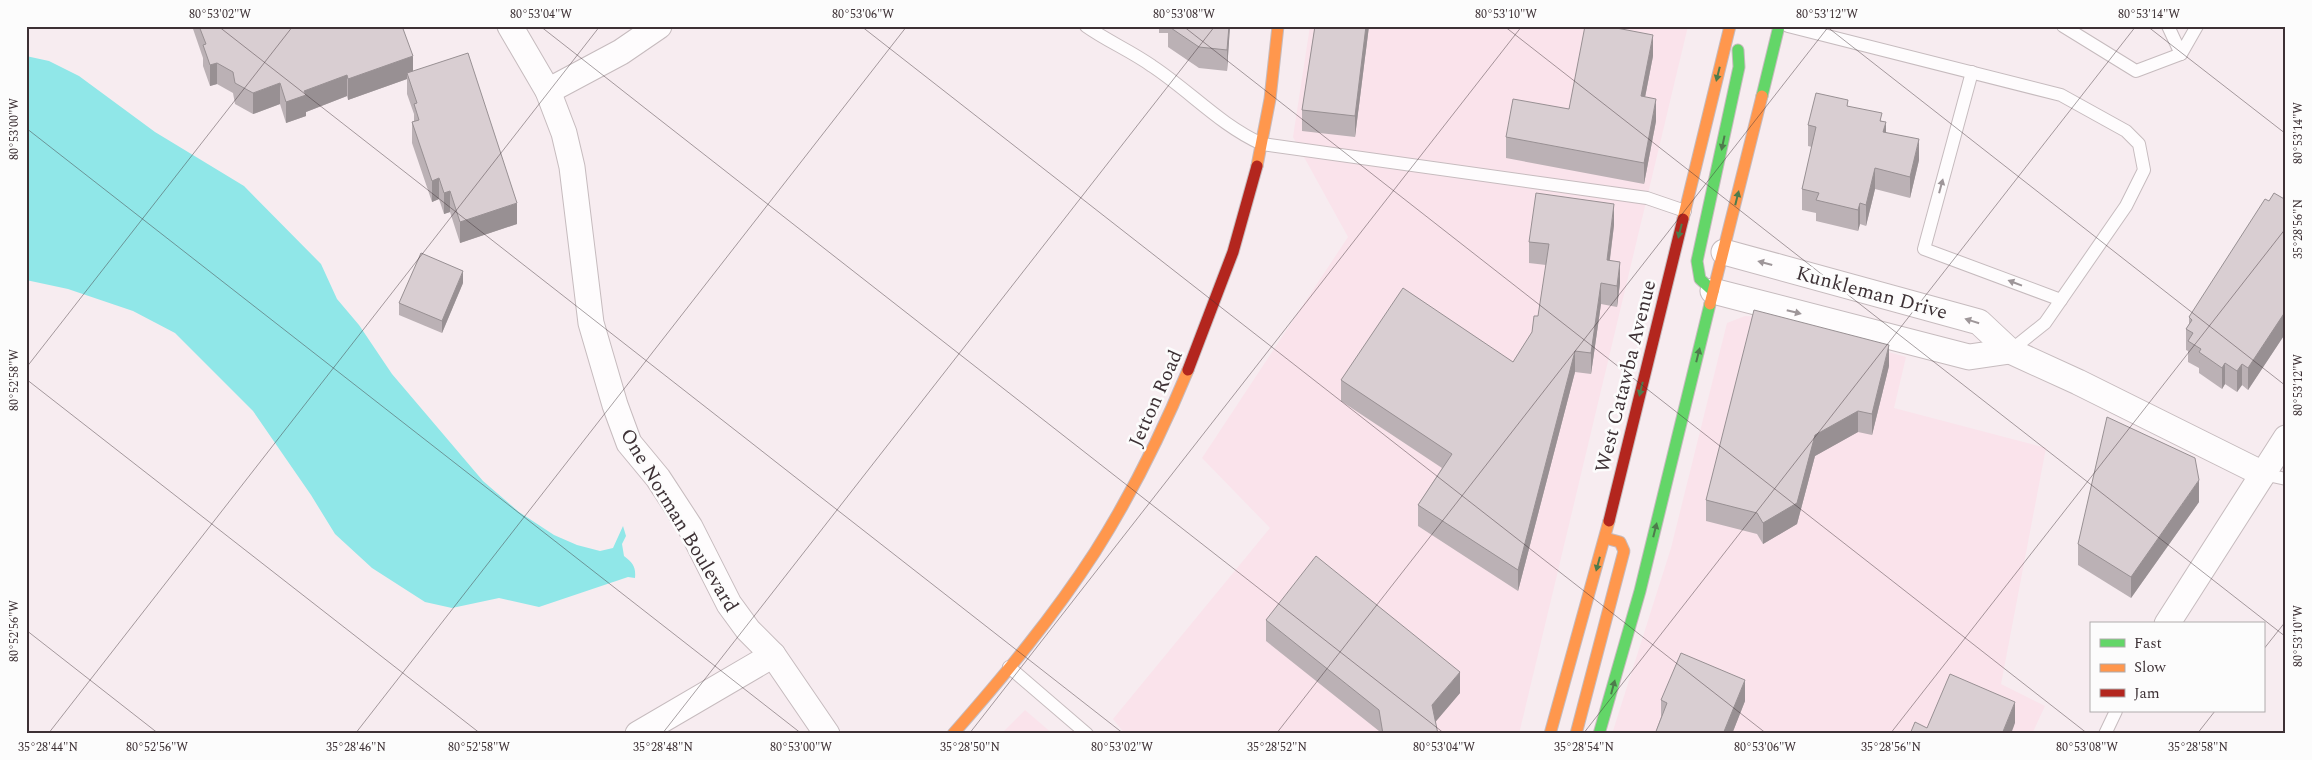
<svg xmlns="http://www.w3.org/2000/svg" width="2312" height="760" font-family="Spectral,serif">
  <style>
    .built { fill: #fae3eb }
    .water { fill: #90e7e8 }
    .lines { fill: none; stroke-linecap: round; stroke-linejoin: round }
    .lane-casing { stroke: #c6bbbe; stroke-width: 14 }
    .street-casing { stroke: #c6bbbe; stroke-width: 27 }
    .fast-casing { stroke: #c6bbbe; stroke-width: 13 }
    .slow-casing { stroke: #c6bbbe; stroke-width: 13 }
    .jam-casing { stroke: #c6bbbe; stroke-width: 13 }
    .lane { stroke: #fefcfd; stroke-width: 12 }
    .street { stroke: #fefcfd; stroke-width: 25 }
    .fast { stroke: #63d668; stroke-width: 11 }
    .slow { stroke: #ff974d; stroke-width: 11 }
    .jam { stroke: #b3261e; stroke-width: 11 }
    .wall { fill: #bbb1b5 }
    .shaded-wall { fill: #989093 }
    .building { fill: #d9ced2; stroke: #989093 }
    .oneway { fill: #4e7b4c }
    .oneway2 { fill: #9e9699 }
    .ticks { fill: none; stroke: #3d3135; stroke-width: 1; stroke-opacity: 0.45 }
    .labels { text-anchor: middle; stroke-width: 5; stroke-linejoin: round; paint-order: stroke }
    .street-label { font-size: 20px; fill: #3d3135; stroke: #fcfcfc }
    .neatline { fill: none; stroke: #3d3135; stroke-width: 2 }
    .ticks-label { font-size: 12px; text-anchor: middle; fill: #3d3135 }
  </style>
  <rect width="100%" height="100%" fill="#f7ecf0"/>
  <g class="built">
    <path d="M 1310,26 L 1688,26 L 1519,734 L 1125,734 L 1113,719 L 1270,528 L 1202,458 L 1348,237 L 1293,137 Z"/>
    <path d="M 1745,316 L 1768,317 L 1906,357 L 1894,408 L 2046,448 L 2001,684 L 2045,706 L 2032,734 L 1612,734 L 1671,548 L 1727,323 Z"/>
    <path d="M 1025,710 L 1053,734 L 1001,734 Z"/>
  </g>
  <path class="water" d="M 26,56 L 49,61 L 79,76 L 155,132 L 244,186 L 321,264 L 337,299 L 359,325 L 392,374 L 483,481 L 519,512 L 554,535 L 577,545 L 600,551 L 613,548 L 623,526 L 626,536 L 622,544 L 624,556 C 633,563 636,567 635,578 L 628,577 L 539,607 L 499,598 L 452,608 L 425,602 L 372,568 L 335,534 L 311,495 L 253,411 L 175,333 L 133,311 L 68,289 L 26,280 Z"/>
  <g class="lines">
    <g class="lane-casing">
      <g id="lane">
        <path d="M 1086,26 C 1107,41 1131,51 1152,66 C 1190,91 1220,125 1262,144 L 1647,198 L 1685,211"/>
        <path d="M 1788,26 L 2061,95 L 2126,131 L 2139,144 L 2144,170 L 2126,206 L 2045,323 L 2010,351"/>
        <path d="M 2063,26 L 2136,71 L 2181,54"/>
        <path d="M 2168,26 L 2181,54 L 2197,26"/>
        <path d="M 1972,72 L 1924,249 L 2061,300"/>
        <path d="M 2263,474 L 2286,479"/>
        <path d="M 1009,667 L 1087,734"/>
        <path d="M 2105,734 L 2116,711"/>
      </g>
    </g>
    <g class="street-casing">
      <g id="street">
        <path d="M 510,26 L 548,91 L 564,133 L 572,167 L 591,323 L 615,405 L 629,443 L 658,478 L 690,527 L 729,604 L 748,630 L 773,655 L 827,734"/>
        <path d="M 548,91 L 621,52 L 659,26"/>
        <path d="M 1724,252 L 1979,322 L 2010,351 L 2078,382 L 2263,474"/>
        <path d="M 1713,291 L 1969,357 L 2010,351"/>
        <path d="M 2167,624 L 2286,438"/>
        <path d="M 638,734 L 773,655"/>
      </g>
    </g>
    <g class="fast-casing">
      <g id="fast">
        <path d="M 1762,96 L 1779,26"/>
        <path d="M 1713,291 L 1700,279 L 1697,261 L 1739,67 L 1738,50"/>
        <path d="M 1599,734 L 1640,591 L 1710,304"/>
      </g>
    </g>
    <g class="slow-casing">
      <g id="slow">
        <path d="M 1257,166 L 1270,99 L 1278,26"/>
        <path d="M 1683,219 L 1730,26"/>
        <path d="M 1710,304 L 1762,96"/>
        <path d="M 953,734 C 1004,676 1053,617 1095,552 C 1131,495 1162,433 1188,370"/>
        <path d="M 1550,734 L 1609,521"/>
        <path d="M 1576,734 L 1624,551 L 1620,542 L 1605,538"/>
      </g>
    </g>
    <g class="jam-casing">
      <g id="jam">
        <path d="M 1188,370 L 1233,252 L 1257,166"/>
        <path d="M 1609,521 L 1683,219"/>
      </g>
    </g>
    <use href="#lane" class="lane"/>
    <use href="#street" class="street"/>
    <use href="#fast" class="fast"/>
    <use href="#slow" class="slow"/>
    <use href="#jam" class="jam"/>
  </g>
  <g class="wall">
    <path d="M 192,26 L 402,26 L 413,71 L 517,224 L 460,243 L 450,212 L 444,214 L 439,199 L 432,202 L 412,143 L 412,122 L 414,121 L 414,114 L 407,94 L 407,79 L 348,100 L 347,96 L 306,112 L 306,116 L 286,123 L 280,104 L 253,114 L 235,104 L 233,93 L 217,84 L 210,86 L 203,66 L 203,58 Z"/>
    <path d="M 1159,26 L 1230,26 L 1227,71 L 1199,68 L 1168,47 L 1168,33 L 1159,33 Z"/>
    <path d="M 1315,26 L 1369,26 L 1355,137 L 1302,131 L 1302,110 Z"/>
    <path d="M 1653,56 L 1645,97 L 1656,121 L 1644,184 L 1506,158 L 1506,137 L 1569,109 Z"/>
    <path d="M 1848,106 L 1882,121 L 1886,132 L 1919,160 L 1910,198 L 1875,189 L 1866,226 L 1860,224 L 1858,231 L 1816,221 L 1816,213 L 1802,210 L 1802,189 L 1812,147 L 1808,146 L 1808,125 Z"/>
    <path d="M 2286,200 L 2286,334 L 2285,334 L 2248,390 L 2242,385 L 2237,392 L 2225,384 L 2222,389 L 2199,373 L 2199,368 L 2188,362 L 2188,351 L 2186,350 L 2186,329 L 2189,324 L 2189,317 L 2269,201 Z"/>
    <path d="M 1614,225 L 1610,260 L 1620,283 L 1617,307 L 1601,304 L 1591,374 L 1575,372 L 1518,591 L 1418,526 L 1418,505 L 1442,468 L 1341,401 L 1341,380 L 1513,362 L 1532,332 L 1538,316 L 1546,265 L 1529,263 L 1529,242 Z"/>
    <path d="M 463,283 L 442,333 L 399,315 L 399,303 Z"/>
    <path d="M 1889,366 L 1872,435 L 1858,432 L 1815,456 L 1797,524 L 1763,544 L 1757,534 L 1706,521 L 1706,500 Z"/>
    <path d="M 2199,502 L 2131,598 L 2078,565 L 2078,544 Z"/>
    <path d="M 1266,620 L 1460,693 L 1435,722 L 1438,734 L 1379,734 L 1379,731 L 1266,641 Z"/>
    <path d="M 1661,700 L 1745,701 L 1732,734 L 1655,734 L 1661,717 Z"/>
  </g>
  <g class="shaded-wall">
    <path d="M 1229,26 L 1230,26 L 1227,71 L 1227,50 Z"/>
    <path d="M 1366,26 L 1369,26 L 1355,137 L 1355,116 Z"/>
    <path d="M 1653,35 L 1653,56 L 1641,118 L 1641,96 Z"/>
    <path d="M 413,56 L 413,77 L 407,73 L 407,79 L 348,100 L 348,79 Z"/>
    <path d="M 217,63 L 217,84 L 210,86 L 210,65 Z"/>
    <path d="M 347,75 L 347,96 L 306,112 L 306,116 L 286,123 L 286,102 L 304,91 Z"/>
    <path d="M 280,83 L 280,104 L 253,114 L 253,93 Z"/>
    <path d="M 1656,99 L 1656,121 L 1644,184 L 1644,163 Z"/>
    <path d="M 1886,122 L 1886,143 L 1883,132 Z"/>
    <path d="M 1919,139 L 1919,160 L 1910,198 L 1910,177 Z"/>
    <path d="M 1875,168 L 1875,189 L 1866,226 L 1866,205 Z"/>
    <path d="M 439,178 L 439,199 L 432,202 L 432,181 Z"/>
    <path d="M 450,191 L 450,212 L 444,214 L 444,193 Z"/>
    <path d="M 517,203 L 517,224 L 460,243 L 460,222 Z"/>
    <path d="M 1860,203 L 1860,224 L 1858,231 L 1858,210 Z"/>
    <path d="M 1614,204 L 1614,225 L 1607,281 L 1607,260 Z"/>
    <path d="M 1620,262 L 1620,283 L 1617,307 L 1617,286 Z"/>
    <path d="M 463,271 L 463,283 L 442,333 L 442,321 Z"/>
    <path d="M 1601,283 L 1601,304 L 1591,374 L 1591,353 Z"/>
    <path d="M 2285,312 L 2285,334 L 2248,390 L 2248,368 Z"/>
    <path d="M 1889,345 L 1889,366 L 1872,435 L 1872,414 Z"/>
    <path d="M 1575,351 L 1575,372 L 1518,591 L 1518,570 Z"/>
    <path d="M 2225,363 L 2225,384 L 2222,389 L 2222,368 Z"/>
    <path d="M 2242,364 L 2242,385 L 2237,392 L 2237,371 Z"/>
    <path d="M 1858,411 L 1858,432 L 1815,456 L 1797,524 L 1763,544 L 1763,523 L 1815,435 Z"/>
    <path d="M 2199,480 L 2199,502 L 2131,598 L 2131,577 Z"/>
    <path d="M 1460,672 L 1460,693 L 1432,726 L 1432,705 Z"/>
    <path d="M 1745,680 L 1745,701 L 1732,734 L 1723,734 Z"/>
    <path d="M 2015,702 L 2015,723 L 2011,734 L 2002,734 Z"/>
  </g>
  <g class="building">
    <path d="M 199,26 L 402,26 L 413,56 L 348,79 L 347,75 L 304,91 L 306,95 L 286,102 L 280,83 L 253,93 L 235,83 L 233,72 L 217,63 L 210,65 L 203,45 L 206,44 Z"/>
    <path d="M 1168,26 L 1229,26 L 1227,50 L 1199,47 Z"/>
    <path d="M 1315,26 L 1366,26 L 1355,116 L 1302,110 Z"/>
    <path d="M 1585,26 L 1606,26 L 1653,35 L 1641,96 L 1656,99 L 1644,163 L 1506,137 L 1513,99 L 1569,109 Z"/>
    <path d="M 468,53 L 517,203 L 460,222 L 450,191 L 444,193 L 439,178 L 432,181 L 412,122 L 419,120 L 414,104 L 417,103 L 407,73 Z"/>
    <path d="M 1816,93 L 1848,100 L 1847,106 L 1882,113 L 1880,121 L 1886,122 L 1883,132 L 1919,139 L 1910,177 L 1875,168 L 1866,205 L 1860,203 L 1858,210 L 1816,200 L 1819,193 L 1802,189 L 1816,127 L 1808,125 Z"/>
    <path d="M 1536,193 L 1614,204 L 1607,260 L 1620,262 L 1617,286 L 1601,283 L 1591,353 L 1575,351 L 1518,570 L 1418,505 L 1452,454 L 1341,380 L 1403,288 L 1513,362 L 1532,332 L 1534,316 L 1538,316 L 1549,244 L 1529,242 Z"/>
    <path d="M 2274,193 L 2286,200 L 2286,313 L 2285,312 L 2248,368 L 2242,364 L 2237,371 L 2225,363 L 2222,368 L 2199,352 L 2201,349 L 2188,341 L 2193,333 L 2186,329 L 2192,320 L 2189,317 L 2265,199 L 2269,201 Z"/>
    <path d="M 421,253 L 463,271 L 442,321 L 399,303 Z"/>
    <path d="M 1754,310 L 1889,345 L 1872,414 L 1858,411 L 1815,435 L 1797,503 L 1763,523 L 1757,513 L 1706,500 Z"/>
    <path d="M 2107,417 L 2195,458 L 2199,480 L 2131,577 L 2078,544 Z"/>
    <path d="M 1316,556 L 1460,672 L 1432,705 L 1438,734 L 1383,734 L 1379,710 L 1266,620 Z"/>
    <path d="M 1681,653 L 1745,680 L 1723,734 L 1655,734 L 1667,703 L 1661,700 Z"/>
    <path d="M 1950,674 L 2015,702 L 2002,734 L 1910,734 L 1915,722 L 1927,728 Z"/>
  </g>
  <defs><path id="oneway-solid" d="M-6-.8H1V-3.2L6.5 0L1 3.2V.8H-6Z" transform="scale(1.25)"/></defs>
  <g class="oneway">
    <use href="#oneway-solid" transform="translate(1718 74) rotate(104)"/>
    <use href="#oneway-solid" transform="translate(1723 143) rotate(102)"/>
    <use href="#oneway-solid" transform="translate(1737 198) rotate(-76)"/>
    <use href="#oneway-solid" transform="translate(1680 231) rotate(104)"/>
    <use href="#oneway-solid" transform="translate(1698 355) rotate(-76)"/>
    <use href="#oneway-solid" transform="translate(1641 389) rotate(104)"/>
    <use href="#oneway-solid" transform="translate(1655 530) rotate(-76)"/>
    <use href="#oneway-solid" transform="translate(1598 564) rotate(105)"/>
    <use href="#oneway-solid" transform="translate(1613 687) rotate(-75)"/>
  </g>
  <g class="oneway2">
    <use href="#oneway-solid" transform="translate(1941 186) rotate(-75)"/>
    <use href="#oneway-solid" transform="translate(1765 263) rotate(-165)"/>
    <use href="#oneway-solid" transform="translate(2015 283) rotate(-159)"/>
    <use href="#oneway-solid" transform="translate(1794 312) rotate(14)"/>
    <use href="#oneway-solid" transform="translate(1972 321) rotate(-162)"/>
  </g>
  <path class="ticks" d="M 218,26 L 1124,734M 540,26 L 1445,734M 861,26 L 1767,734M 1183,26 L 2088,734M 1504,26 L 2286,637M 1826,26 L 2286,386M 2147,26 L 2286,134M 26,128 L 802,734M 26,368 L 293,26M 26,379 L 481,734M 26,630 L 159,734M 2263,650 L 2286,621M 48,734 L 600,26M 355,734 L 907,26M 662,734 L 1215,26M 969,734 L 1522,26M 1276,734 L 1829,26M 1583,734 L 2136,26M 1890,734 L 2286,228M 2197,734 L 2215,711"/>
  <g class="labels">
    <g class="street-label">
      <text transform="translate(1872 292) rotate(15)" y="7">Kunkleman Drive</text>
      <text transform="translate(1625 376) rotate(-76)" y="7">West Catawba Avenue</text>
      <text transform="translate(1155 398) rotate(-66)" y="7">Jetton Road</text>
      <text transform="translate(680 520) rotate(59)" y="7">One Norman Boulevard</text>
    </g>
  </g>
  <rect width="2312" height="760" fill="none" stroke="#fcfcfc" stroke-width="55"/>
  <rect x="2090" y="622" width="175" height="90" fill="#fcfcfc" stroke="#b0abac"/>
  <rect x="2100" y="639" width="25" height="8" fill="#63d668" stroke="#b0abac"/>
  <text x="2134" y="648" font-size="15" fill="#3d3135">Fast</text>
  <rect x="2100" y="664" width="25" height="8" fill="#ff974d" stroke="#b0abac"/>
  <text x="2134" y="672" font-size="15" fill="#3d3135">Slow</text>
  <rect x="2100" y="689" width="25" height="8" fill="#b3261e" stroke="#b0abac"/>
  <text x="2134" y="698" font-size="15" fill="#3d3135">Jam</text>
  <rect x="28" y="28" width="2256" height="704" class="neatline"/>
  <g class="ticks-label">
    <text x="220" y="18">80°53'02"W</text>
    <text x="541" y="18">80°53'04"W</text>
    <text x="863" y="18">80°53'06"W</text>
    <text x="1184" y="18">80°53'08"W</text>
    <text x="1506" y="18">80°53'10"W</text>
    <text x="1827" y="18">80°53'12"W</text>
    <text x="2149" y="18">80°53'14"W</text>
    <text transform="translate(14 129) rotate(-90)" y="4">80°53'00"W</text>
    <text transform="translate(2298 133) rotate(-90)" y="4">80°53'14"W</text>
    <text transform="translate(2298 229) rotate(-90)" y="4">35°28'56"N</text>
    <text transform="translate(14 380) rotate(-90)" y="4">80°52'58"W</text>
    <text transform="translate(2298 385) rotate(-90)" y="4">80°53'12"W</text>
    <text transform="translate(14 631) rotate(-90)" y="4">80°52'56"W</text>
    <text transform="translate(2298 636) rotate(-90)" y="4">80°53'10"W</text>
    <text x="48" y="751">35°28'44"N</text>
    <text x="157" y="751">80°52'56"W</text>
    <text x="356" y="751">35°28'46"N</text>
    <text x="479" y="751">80°52'58"W</text>
    <text x="663" y="751">35°28'48"N</text>
    <text x="801" y="751">80°53'00"W</text>
    <text x="970" y="751">35°28'50"N</text>
    <text x="1122" y="751">80°53'02"W</text>
    <text x="1277" y="751">35°28'52"N</text>
    <text x="1444" y="751">80°53'04"W</text>
    <text x="1584" y="751">35°28'54"N</text>
    <text x="1765" y="751">80°53'06"W</text>
    <text x="1891" y="751">35°28'56"N</text>
    <text x="2087" y="751">80°53'08"W</text>
    <text x="2198" y="751">35°28'58"N</text>
  </g>
</svg>
